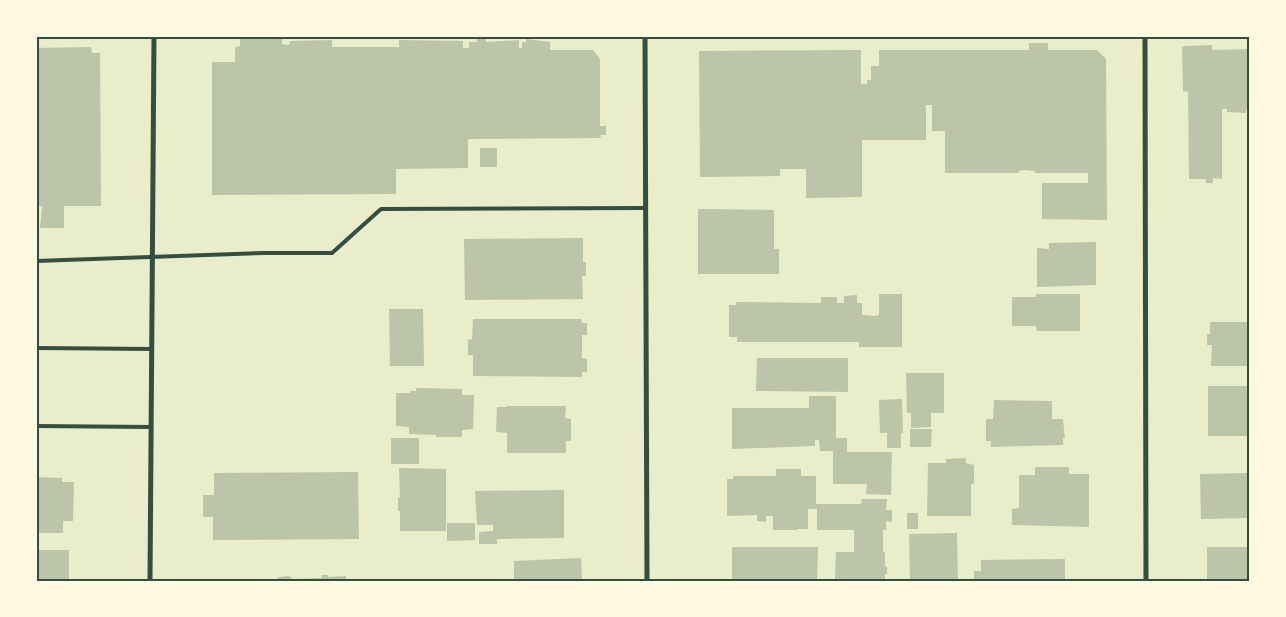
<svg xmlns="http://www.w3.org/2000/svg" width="1286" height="617" font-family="Arial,sans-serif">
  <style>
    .building { fill: #bcc5a7 }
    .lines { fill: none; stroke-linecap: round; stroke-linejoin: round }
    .service { stroke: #344e41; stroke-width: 4 }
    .minor { stroke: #344e41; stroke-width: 5 }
    .neatline { fill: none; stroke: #344e41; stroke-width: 2 }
  </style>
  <rect width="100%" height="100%" fill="#e9edc9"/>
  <g class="building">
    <path d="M 240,39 L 282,39 L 282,44 L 289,45 L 290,41 L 332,40 L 332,47 L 399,47 L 399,40 L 463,41 L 463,48 L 469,48 L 469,42 L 477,42 L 477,39 L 486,39 L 486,42 L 519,40 L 519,48 L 522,48 L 522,42 L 526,42 L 526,39 L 550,42 L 550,50 L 593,50 L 600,59 L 600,126 L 606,126 L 606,135 L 600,135 L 601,138 L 468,139 L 468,168 L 396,169 L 396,194 L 212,195 L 212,62 L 235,62 L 235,47 L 240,46 Z"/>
    <path d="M 1029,43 L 1048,43 L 1048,50 L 1097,50 L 1106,59 L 1107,220 L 1042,219 L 1042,183 L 1088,183 L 1088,173 L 1035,173 L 1035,171 L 1025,170 L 1019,171 L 1019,173 L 945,173 L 945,131 L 932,131 L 932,105 L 926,105 L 926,140 L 862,140 L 862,197 L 806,198 L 806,169 L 780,169 L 780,176 L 700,177 L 699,51 L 861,50 L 861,84 L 867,84 L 867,80 L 871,80 L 871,66 L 879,66 L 879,50 L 1029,50 Z"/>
    <path d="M 1212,45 L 1212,50 L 1250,49 L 1250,109 L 1246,109 L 1246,113 L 1227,112 L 1227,109 L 1222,109 L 1222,179 L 1213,178 L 1213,183 L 1206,183 L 1206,179 L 1189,179 L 1188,92 L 1183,91 L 1182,47 L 1185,46 Z"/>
    <path d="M 91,47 L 92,53 L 100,53 L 101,206 L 64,206 L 64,228 L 40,228 L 42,206 L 36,207 L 36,48 Z"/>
    <rect x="480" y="148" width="17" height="19"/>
    <path d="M 698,209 L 774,210 L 774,249 L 779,249 L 779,274 L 698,274 Z"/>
    <path d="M 583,238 L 583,262 L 586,262 L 586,276 L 582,276 L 583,299 L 465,300 L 464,239 Z"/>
    <path d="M 1096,242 L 1096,285 L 1037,287 L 1037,248 L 1049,249 L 1049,243 Z"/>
    <path d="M 879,294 L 902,294 L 902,347 L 859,347 L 859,342 L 737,342 L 737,337 L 729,337 L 729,305 L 736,305 L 736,302 L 821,303 L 821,297 L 837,297 L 837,303 L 844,303 L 844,296 L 857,295 L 857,303 L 862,303 L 862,315 L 875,316 L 879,315 Z"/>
    <path d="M 1036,294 L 1080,294 L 1080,331 L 1037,331 L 1036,326 L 1012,326 L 1012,297 L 1036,297 Z"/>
    <path d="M 389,309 L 423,309 L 424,366 L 390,366 Z"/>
    <path d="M 473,319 L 581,319 L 582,323 L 587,323 L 587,335 L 582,335 L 582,358 L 587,359 L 587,372 L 582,372 L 582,377 L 473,376 L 473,355 L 468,355 L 468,340 L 472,339 Z"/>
    <path d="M 1210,322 L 1250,322 L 1250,366 L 1211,366 L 1212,345 L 1207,345 L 1207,334 L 1210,334 Z"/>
    <path d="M 757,358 L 848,358 L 848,392 L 756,391 Z"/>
    <path d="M 906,373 L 944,373 L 944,413 L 931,413 L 931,427 L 911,428 L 911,413 L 907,413 Z"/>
    <rect x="1208" y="386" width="42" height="50"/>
    <path d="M 416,388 L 462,389 L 462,395 L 474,395 L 473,429 L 462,430 L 462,437 L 436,437 L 436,435 L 409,434 L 409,427 L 396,426 L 396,393 L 410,393 L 410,391 L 416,391 Z"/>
    <path d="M 809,396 L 836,396 L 836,438 L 847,438 L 847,452 L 892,452 L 891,495 L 866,494 L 867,484 L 833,484 L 833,451 L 820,451 L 819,440 L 815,440 L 815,446 L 732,449 L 732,408 L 809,408 Z"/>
    <path d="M 902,399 L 903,433 L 901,433 L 901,448 L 887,448 L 887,433 L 880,433 L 879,400 Z"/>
    <path d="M 994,400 L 1052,401 L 1052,419 L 1063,419 L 1065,438 L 1063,438 L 1063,445 L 991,447 L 991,441 L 986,441 L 986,419 L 993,419 Z"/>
    <path d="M 507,406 L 566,406 L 565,418 L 571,419 L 571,441 L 566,441 L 566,453 L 507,453 L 507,433 L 496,432 L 497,407 L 507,407 Z"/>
    <path d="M 910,429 L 932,429 L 931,447 L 910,447 Z"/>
    <rect x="391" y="438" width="28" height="26"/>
    <path d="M 966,458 L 966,463 L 974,465 L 974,484 L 971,484 L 971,516 L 927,516 L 928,463 L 946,463 L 946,459 Z"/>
    <path d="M 1035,467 L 1069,467 L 1069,474 L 1089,474 L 1089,527 L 1012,525 L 1012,509 L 1019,508 L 1019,475 L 1035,475 Z"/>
    <path d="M 399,468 L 446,469 L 446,531 L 400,531 L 400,511 L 398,511 L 398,497 L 400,498 Z"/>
    <path d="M 776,469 L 801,469 L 801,476 L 816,476 L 816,504 L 861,504 L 862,499 L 887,499 L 886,510 L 892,510 L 892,522 L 886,521 L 886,530 L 883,530 L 883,552 L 885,552 L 885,567 L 887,566 L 887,574 L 885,574 L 885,581 L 835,581 L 836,552 L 854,552 L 854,530 L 817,530 L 817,509 L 808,509 L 808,529 L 797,529 L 797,530 L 773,530 L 773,516 L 766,516 L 766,522 L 757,521 L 757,515 L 727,516 L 727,479 L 733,479 L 733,476 L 776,476 Z"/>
    <path d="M 358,472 L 359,539 L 213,540 L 213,517 L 203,517 L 203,495 L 214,495 L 214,473 Z"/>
    <path d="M 1250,473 L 1250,518 L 1201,519 L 1200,474 Z"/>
    <path d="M 36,477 L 62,478 L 62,482 L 74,482 L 73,521 L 63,521 L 63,533 L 36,533 Z"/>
    <path d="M 564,490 L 564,538 L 497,539 L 497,544 L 479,544 L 479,532 L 493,531 L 493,525 L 477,525 L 475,491 Z"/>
    <rect x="907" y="513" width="11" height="16"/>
    <path d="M 447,523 L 475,523 L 475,540 L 447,541 Z"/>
    <path d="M 957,533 L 958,581 L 910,581 L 909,534 Z"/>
    <path d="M 732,547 L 818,547 L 817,581 L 732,581 Z"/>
    <rect x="1207" y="547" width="43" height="34"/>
    <rect x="36" y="550" width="33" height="31"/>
    <path d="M 581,558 L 582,581 L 514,581 L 514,561 Z"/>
    <path d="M 1065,559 L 1065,581 L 974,581 L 974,571 L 981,571 L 981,560 Z"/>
    <path d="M 321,575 L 328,575 L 328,577 L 346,576 L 346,581 L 275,581 L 279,577 L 289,576 L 293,579 L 322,578 Z"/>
  </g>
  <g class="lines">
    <g class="service">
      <path d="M 36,261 L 264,253 L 332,253 L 381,209 L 646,208"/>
      <path d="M 36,348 L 152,349"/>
      <path d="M 36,426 L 151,427"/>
    </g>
    <g class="minor">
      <path d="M 645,36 L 647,581"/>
      <path d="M 1145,36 L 1146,581"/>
      <path d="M 150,581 L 154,36"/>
    </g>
  </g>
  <rect width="1286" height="617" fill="none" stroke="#fefae0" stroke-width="75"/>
  <rect x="38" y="38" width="1210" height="542" class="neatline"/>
</svg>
